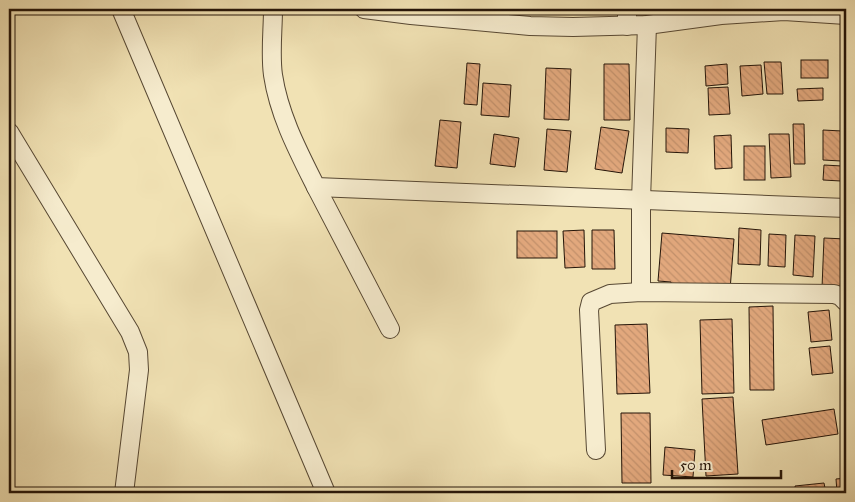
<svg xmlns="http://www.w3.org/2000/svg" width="855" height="502" font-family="'IM FELL Great Primer',serif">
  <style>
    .building { fill: url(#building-back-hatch); stroke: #241408 }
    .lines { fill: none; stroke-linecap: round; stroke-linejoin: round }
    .minor-casing { stroke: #574833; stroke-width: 20 }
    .minor { stroke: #f6ecce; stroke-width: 18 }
  </style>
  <defs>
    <pattern id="building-back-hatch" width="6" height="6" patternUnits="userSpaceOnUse" patternTransform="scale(1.25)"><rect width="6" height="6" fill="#e2a87d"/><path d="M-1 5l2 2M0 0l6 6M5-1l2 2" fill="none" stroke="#c2906b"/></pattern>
  </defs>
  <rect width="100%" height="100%" fill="#f1e2b4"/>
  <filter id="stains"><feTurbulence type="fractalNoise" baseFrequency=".004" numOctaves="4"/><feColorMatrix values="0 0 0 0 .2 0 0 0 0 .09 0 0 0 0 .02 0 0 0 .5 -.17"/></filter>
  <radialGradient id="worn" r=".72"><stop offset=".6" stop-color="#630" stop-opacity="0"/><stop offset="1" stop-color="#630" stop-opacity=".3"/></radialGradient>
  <g class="building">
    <rect x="801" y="60" width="27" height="18"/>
    <path d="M 764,62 L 781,62 L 783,94 L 767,94 Z"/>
    <path d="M 467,63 L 480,64 L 477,105 L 464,104 Z"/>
    <path d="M 604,64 L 629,64 L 630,120 L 604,120 Z"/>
    <path d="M 727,64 L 728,84 L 706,86 L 705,66 Z"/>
    <path d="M 761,65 L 763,94 L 742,96 L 740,66 Z"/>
    <path d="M 546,68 L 571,69 L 569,120 L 544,119 Z"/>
    <path d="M 483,83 L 511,85 L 509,117 L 481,115 Z"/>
    <path d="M 728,87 L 730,114 L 709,115 L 708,88 Z"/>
    <path d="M 823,88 L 823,100 L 798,101 L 797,89 Z"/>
    <path d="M 440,120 L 461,122 L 457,168 L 435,166 Z"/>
    <path d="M 793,124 L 804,124 L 805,164 L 794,164 Z"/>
    <path d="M 601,127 L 629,131 L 622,173 L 595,169 Z"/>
    <path d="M 666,128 L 689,129 L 688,153 L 666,152 Z"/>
    <path d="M 547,129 L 571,131 L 567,172 L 544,170 Z"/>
    <path d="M 823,130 L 842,131 L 841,161 L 823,160 Z"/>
    <path d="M 494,134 L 519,138 L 515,167 L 490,164 Z"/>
    <path d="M 769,134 L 789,134 L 791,177 L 771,178 Z"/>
    <path d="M 731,135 L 732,168 L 715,169 L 714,136 Z"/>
    <rect x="744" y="146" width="21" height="34"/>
    <path d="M 824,165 L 842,166 L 841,181 L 823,180 Z"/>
    <path d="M 739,228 L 761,230 L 760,265 L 738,264 Z"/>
    <path d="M 584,230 L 585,267 L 565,268 L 563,231 Z"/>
    <path d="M 592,230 L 614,230 L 615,269 L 592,269 Z"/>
    <rect x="517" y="231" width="40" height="27"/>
    <path d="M 662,233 L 734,239 L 730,290 L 671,289 L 671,282 L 658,281 Z"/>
    <path d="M 769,234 L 786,235 L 785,267 L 768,266 Z"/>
    <path d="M 795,235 L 815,236 L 813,277 L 793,275 Z"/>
    <path d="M 824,238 L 846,239 L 845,289 L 822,288 Z"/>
    <path d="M 773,306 L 774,390 L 750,390 L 749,307 Z"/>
    <path d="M 829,310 L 832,340 L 811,342 L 808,312 Z"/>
    <path d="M 732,319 L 734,393 L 702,394 L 700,320 Z"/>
    <path d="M 647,324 L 650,393 L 617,394 L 615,325 Z"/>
    <path d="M 830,346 L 833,373 L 812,375 L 809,348 Z"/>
    <path d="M 733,397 L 738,474 L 706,476 L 702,399 Z"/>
    <path d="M 834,409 L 838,434 L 766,445 L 762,420 Z"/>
    <path d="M 621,413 L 650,413 L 651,483 L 622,483 Z"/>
    <path d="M 665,447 L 695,450 L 693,477 L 663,475 Z"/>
    <path d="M 846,478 L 846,491 L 837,492 L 836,479 Z"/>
    <path d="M 824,483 L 826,493 L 796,493 L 795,486 Z"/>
  </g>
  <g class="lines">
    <g class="minor-casing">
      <g id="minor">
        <path d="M 121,9 L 326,493"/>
        <path d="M 273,9 C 273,30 270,54 273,75 C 279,115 298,151 316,187 L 846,208"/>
        <path d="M 364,9 L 411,15 L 530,26 L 573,27 L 647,25 L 721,15 L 784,11 L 846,15"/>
        <path d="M 627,26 L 627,9"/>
        <path d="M 9,132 L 130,332 L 138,352 L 139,370 L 124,493"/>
        <path d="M 316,187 L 390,329"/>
        <path d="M 641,292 L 641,200 L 647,25"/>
        <path d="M 596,450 L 589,310 L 591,302 L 610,294 L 641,292 L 834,294 L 840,296 L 846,302"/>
      </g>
    </g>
    <use href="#minor" class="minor"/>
  </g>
  <rect width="855" height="502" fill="none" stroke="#f1e2b4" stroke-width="30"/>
  <rect x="10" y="10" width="835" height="482" fill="none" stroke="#241408" stroke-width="2.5"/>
  <rect x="15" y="15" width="825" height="472" fill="none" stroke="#241408"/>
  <path d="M672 470v8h109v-8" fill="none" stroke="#241408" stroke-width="2.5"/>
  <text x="680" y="470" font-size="15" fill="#241408" stroke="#f6ecce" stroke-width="4" paint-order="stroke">50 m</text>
  <rect width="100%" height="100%" filter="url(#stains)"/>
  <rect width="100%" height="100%" fill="url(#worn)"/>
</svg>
